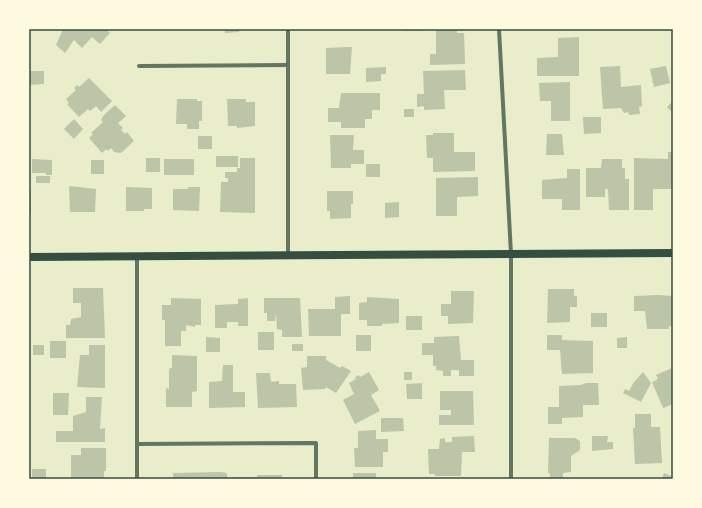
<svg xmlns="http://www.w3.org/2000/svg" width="702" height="508" font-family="'DejaVu Sans',sans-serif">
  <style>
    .building { fill: #bcc5a7 }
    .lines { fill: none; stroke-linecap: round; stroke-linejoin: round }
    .minor { stroke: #617663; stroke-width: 4 }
    .secondary { stroke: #344e41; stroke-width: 8 }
    .neatline { fill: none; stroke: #344e41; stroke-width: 1.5 }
  </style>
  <rect width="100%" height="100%" fill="#e9edc9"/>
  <g class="building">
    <path d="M 63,29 L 106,29 L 110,33 L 100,44 L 92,37 L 82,48 L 74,40 L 65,53 L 56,45 Z"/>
    <path d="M 225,29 L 239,29 L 239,32 L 225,33 Z"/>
    <path d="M 403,29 L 421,29 L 422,31 L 403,31 Z"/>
    <path d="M 436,29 L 457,29 L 457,33 L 464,33 L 465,64 L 430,65 L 430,54 L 436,54 Z"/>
    <path d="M 579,37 L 579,76 L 537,76 L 537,58 L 558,57 L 558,38 Z"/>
    <path d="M 348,47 L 352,47 L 350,74 L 326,74 L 326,48 Z"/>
    <path d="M 620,66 L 621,87 L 641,85 L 642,106 L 639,107 L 640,114 L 629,115 L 628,112 L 624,113 L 621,108 L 603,109 L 600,67 Z"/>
    <path d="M 666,66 L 670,83 L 654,87 L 650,69 Z"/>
    <path d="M 386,67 L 386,74 L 381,74 L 381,81 L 366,82 L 366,68 Z"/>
    <path d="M 465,70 L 466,90 L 444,90 L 445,109 L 424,110 L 424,106 L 417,107 L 417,94 L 424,94 L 423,71 Z"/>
    <path d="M 29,71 L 44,71 L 44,84 L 29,85 Z"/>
    <path d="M 89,78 L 112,101 L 101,112 L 96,106 L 90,111 L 88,109 L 79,117 L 67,104 L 69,103 L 66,99 L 76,90 L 74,88 L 77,85 L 79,87 Z"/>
    <path d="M 570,82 L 570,121 L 551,121 L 551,101 L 540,101 L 539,83 Z"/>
    <path d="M 341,93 L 380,93 L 380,110 L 372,110 L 372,119 L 365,119 L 365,128 L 341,128 L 341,122 L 328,122 L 328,108 L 339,108 Z"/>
    <path d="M 177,99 L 197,99 L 197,101 L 202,101 L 202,121 L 199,121 L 199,129 L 187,129 L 187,124 L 176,124 Z"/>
    <path d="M 227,99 L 246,99 L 246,102 L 255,102 L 255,126 L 237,128 L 237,126 L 228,126 Z"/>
    <path d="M 673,101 L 673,113 L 667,107 Z"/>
    <path d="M 115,105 L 126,116 L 118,123 L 123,128 L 121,130 L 125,134 L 127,132 L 134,141 L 121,153 L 114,152 L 111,148 L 108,151 L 106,149 L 102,153 L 89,138 L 93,134 L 91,133 L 103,122 L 101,120 L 104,115 Z"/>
    <rect x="404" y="109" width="10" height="8"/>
    <path d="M 583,117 L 601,117 L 601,133 L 584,134 Z"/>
    <path d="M 74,119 L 83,129 L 74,139 L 64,129 Z"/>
    <path d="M 433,133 L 454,133 L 454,152 L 475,152 L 475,171 L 433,172 L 433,158 L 427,158 L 426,135 L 433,135 Z"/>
    <path d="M 547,134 L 562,134 L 564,155 L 546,155 Z"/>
    <path d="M 330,135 L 354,135 L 353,150 L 364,150 L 364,164 L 351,164 L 351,168 L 331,168 Z"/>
    <rect x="198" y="136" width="14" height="13"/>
    <path d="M 668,152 L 673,152 L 673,189 L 653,189 L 653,210 L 634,210 L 634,158 L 668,159 Z"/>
    <rect x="216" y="156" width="22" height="11"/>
    <rect x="146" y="158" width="14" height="14"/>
    <path d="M 240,158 L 255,158 L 255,213 L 220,212 L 221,182 L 228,182 L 228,178 L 225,178 L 225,172 L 237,172 L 237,168 L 240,168 Z"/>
    <path d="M 32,159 L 52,160 L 52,175 L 46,175 L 46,173 L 32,173 Z"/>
    <rect x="164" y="159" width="30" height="16"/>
    <path d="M 602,159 L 622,159 L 622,168 L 625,168 L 625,179 L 629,179 L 629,210 L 609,210 L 608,189 L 605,189 L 605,197 L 586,197 L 586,168 L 601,168 Z"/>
    <rect x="91" y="160" width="13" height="14"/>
    <rect x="366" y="164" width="14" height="13"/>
    <path d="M 567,169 L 580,169 L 580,210 L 562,210 L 562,199 L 542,199 L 542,180 L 567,178 Z"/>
    <rect x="36" y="176" width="14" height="7"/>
    <path d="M 478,177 L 478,196 L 457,197 L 457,216 L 436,216 L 436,178 Z"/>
    <path d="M 69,186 L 96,189 L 95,212 L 70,212 Z"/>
    <path d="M 126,187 L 152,188 L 152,209 L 144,209 L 144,211 L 126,211 Z"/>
    <path d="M 188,187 L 200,187 L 199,211 L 173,210 L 173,189 L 188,189 Z"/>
    <rect x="29" y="189" width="2" height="24"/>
    <path d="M 327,191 L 353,191 L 353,204 L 351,204 L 351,218 L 330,219 L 330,211 L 327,211 Z"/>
    <path d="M 399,202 L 399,217 L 385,218 L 385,203 Z"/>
    <path d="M 73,288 L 103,288 L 105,338 L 66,338 L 66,325 L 70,325 L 71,319 L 81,317 L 81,303 L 73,303 Z"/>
    <path d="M 548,289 L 574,289 L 574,296 L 577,296 L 577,307 L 570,307 L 570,322 L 547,323 Z"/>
    <path d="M 451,291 L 474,291 L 473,323 L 448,324 L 448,316 L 441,316 L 441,304 L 451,304 Z"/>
    <path d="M 658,295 L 673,296 L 673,326 L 669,326 L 669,329 L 647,329 L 645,311 L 634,311 L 634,296 Z"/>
    <path d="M 350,296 L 350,314 L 341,314 L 341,336 L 309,336 L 308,309 L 335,309 L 335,297 Z"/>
    <path d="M 367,297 L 399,299 L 399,323 L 382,324 L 382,326 L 367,326 L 367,320 L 359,320 L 359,303 L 367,302 Z"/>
    <path d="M 171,298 L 201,299 L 201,325 L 195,325 L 195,327 L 186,325 L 186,331 L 181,331 L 181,346 L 165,346 L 165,320 L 162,320 L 162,305 L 171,305 Z"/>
    <path d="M 248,298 L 248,326 L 238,326 L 238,322 L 227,322 L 227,328 L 215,328 L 215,305 L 238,304 L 238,299 Z"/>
    <path d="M 264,298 L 300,298 L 302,337 L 282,337 L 282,330 L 277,329 L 276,313 L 275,321 L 267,321 L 267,313 L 264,313 Z"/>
    <rect x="591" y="313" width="16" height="14"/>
    <rect x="406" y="316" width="16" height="14"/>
    <rect x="258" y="332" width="16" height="18"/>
    <rect x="356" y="335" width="15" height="16"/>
    <path d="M 547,335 L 562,335 L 562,340 L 593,341 L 593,373 L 562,374 L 560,350 L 547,350 Z"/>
    <path d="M 459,336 L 461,360 L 474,360 L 474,376 L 459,376 L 459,370 L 451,370 L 451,376 L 443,376 L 443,371 L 436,370 L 436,366 L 433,366 L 433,355 L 422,355 L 422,343 L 434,343 L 434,337 Z"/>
    <path d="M 206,337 L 220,338 L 220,352 L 206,352 Z"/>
    <path d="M 627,337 L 627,348 L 617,348 L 617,338 Z"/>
    <rect x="50" y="341" width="16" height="17"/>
    <rect x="292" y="344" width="11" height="7"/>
    <rect x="33" y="345" width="11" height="10"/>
    <path d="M 89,345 L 105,345 L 105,388 L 77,387 L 80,355 L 89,355 Z"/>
    <path d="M 172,355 L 197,356 L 197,391 L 192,392 L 192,407 L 166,407 L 166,388 L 169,389 L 169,371 L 170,368 L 172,368 Z"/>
    <path d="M 307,356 L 326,356 L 326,360 L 340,368 L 342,366 L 351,371 L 336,393 L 326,387 L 325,389 L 303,390 L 301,368 L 307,367 Z"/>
    <path d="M 223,365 L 233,365 L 233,392 L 245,392 L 245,407 L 209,408 L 209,382 L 222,381 Z"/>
    <path d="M 672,368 L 673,404 L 663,408 L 652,382 L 658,379 L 656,375 Z"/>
    <path d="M 369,372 L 379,390 L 371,395 L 380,411 L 355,424 L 343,400 L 354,394 L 349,383 L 356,379 L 355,377 L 359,375 L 360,377 Z"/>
    <rect x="404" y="372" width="8" height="8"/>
    <path d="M 643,372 L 651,383 L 641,402 L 623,393 L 625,389 L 629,391 L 634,382 Z"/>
    <path d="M 256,373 L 270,373 L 271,382 L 279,381 L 279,384 L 296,384 L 297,407 L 258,408 Z"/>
    <path d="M 422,383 L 422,399 L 407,399 L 406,384 Z"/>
    <path d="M 586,383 L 598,383 L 599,405 L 583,405 L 583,417 L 562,418 L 562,424 L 548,424 L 548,407 L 559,407 L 559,386 L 581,385 Z"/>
    <path d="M 440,391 L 473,391 L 474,425 L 439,425 L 439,415 L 451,415 L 451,410 L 440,410 Z"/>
    <path d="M 53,393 L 69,393 L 68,415 L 53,415 Z"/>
    <path d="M 86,397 L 102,397 L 100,429 L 105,428 L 105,442 L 56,442 L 56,431 L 73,431 L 73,416 L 86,412 Z"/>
    <path d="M 635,414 L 651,414 L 651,427 L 660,427 L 662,463 L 635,464 L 633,428 L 635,428 Z"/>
    <path d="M 381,418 L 403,418 L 404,431 L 381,432 Z"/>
    <path d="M 376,430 L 376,439 L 388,439 L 388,452 L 383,452 L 383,467 L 355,467 L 354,448 L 358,448 L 358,431 Z"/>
    <path d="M 474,436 L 475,452 L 462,452 L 461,476 L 435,476 L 435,474 L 429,474 L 428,449 L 439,449 L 440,439 L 445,438 L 445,442 L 452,442 L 452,437 Z"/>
    <path d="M 592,436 L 608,436 L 607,442 L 613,442 L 613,449 L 592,451 Z"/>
    <path d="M 549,438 L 575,438 L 580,441 L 580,450 L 571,456 L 571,472 L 563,473 L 563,478 L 550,478 L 550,473 L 548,473 Z"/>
    <path d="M 81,448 L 106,448 L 106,471 L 104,471 L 104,479 L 71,478 L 71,455 L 81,455 Z"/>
    <rect x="32" y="469" width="14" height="10"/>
    <path d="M 220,472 L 227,473 L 227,479 L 173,479 L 173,473 Z"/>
    <rect x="353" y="473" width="23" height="6"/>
    <path d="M 664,473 L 673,477 L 673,479 L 662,479 Z"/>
    <path d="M 257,475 L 282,475 L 282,479 L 232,479 L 232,477 L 257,477 Z"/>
  </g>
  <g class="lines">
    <g class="minor">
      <path d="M 499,29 L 511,254 L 511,479"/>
      <path d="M 139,66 L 288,65"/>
      <path d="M 288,256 L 288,29"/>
      <path d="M 137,257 L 137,479"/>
      <path d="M 137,444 L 316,443 L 316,479"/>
    </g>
    <path class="secondary" d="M 29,257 L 673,253"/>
  </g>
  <rect width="702" height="508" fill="none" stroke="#fefae0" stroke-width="60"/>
  <rect x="30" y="30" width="642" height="448" class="neatline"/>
</svg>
